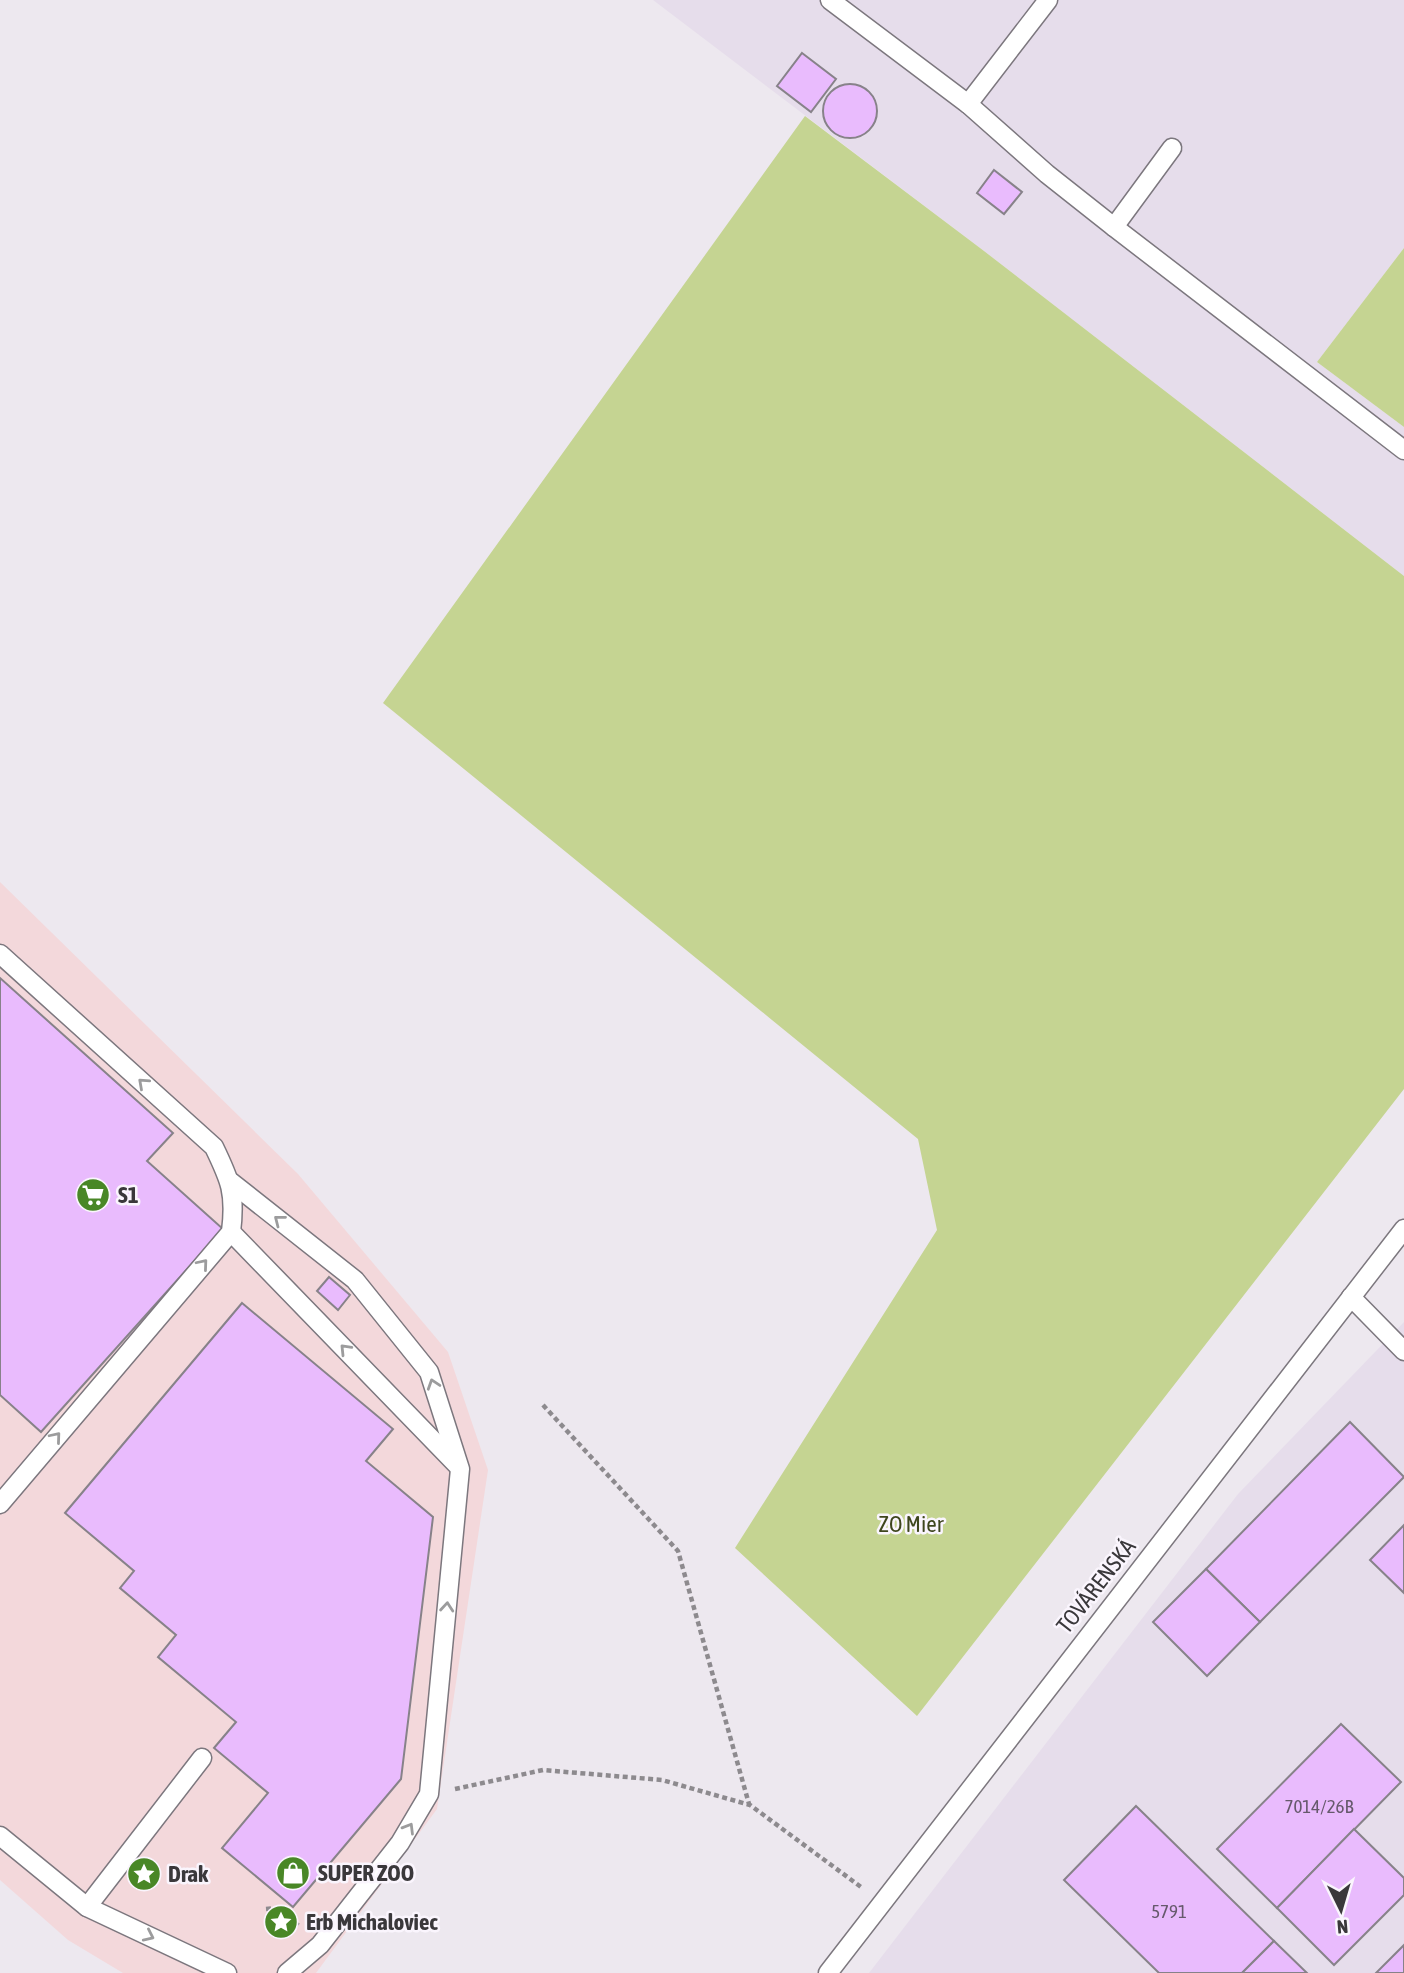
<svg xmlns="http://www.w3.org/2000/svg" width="1404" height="1973" font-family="'Asap Condensed',sans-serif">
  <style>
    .commercial { fill: #f3d8db }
    .built { fill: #e6ddeb }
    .green { fill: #c5d492 }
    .building { fill: #e9bbfd; stroke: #878289; stroke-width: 2 }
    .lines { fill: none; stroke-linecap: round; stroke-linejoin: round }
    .lane-casing { stroke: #7c777e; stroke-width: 21 }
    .path { stroke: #8d8a8e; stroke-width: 4.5; stroke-dasharray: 5 3.5; stroke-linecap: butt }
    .lane { stroke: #fff; stroke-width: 18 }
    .oneway { stroke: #9c9c9d }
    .labels { text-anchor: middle; stroke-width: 5; stroke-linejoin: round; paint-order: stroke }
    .number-label { font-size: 19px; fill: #66596c }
    .poi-label { font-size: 23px; font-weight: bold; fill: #3a383b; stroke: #faf5fd; text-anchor: start }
    .park-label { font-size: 23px; fill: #3e461d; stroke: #faf5fd }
    .street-label { font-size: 23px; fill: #3a383b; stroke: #faf5fd }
  </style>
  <rect width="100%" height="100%" fill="#ede8ef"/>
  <path class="commercial" d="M 0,882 L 298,1174 L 448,1352 L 488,1470 L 437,1809 L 316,1973 L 123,1973 L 68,1940 L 0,1880 Z"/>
  <g class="built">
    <path d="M 653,0 L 1404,0 L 1404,248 L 1317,362 L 1404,427 L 1404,576 L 984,251 Z"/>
    <path d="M 1404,1322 L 1404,1973 L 869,1973 L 1238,1494 Z"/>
  </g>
  <g class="green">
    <path d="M 805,116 L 984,251 L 1404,576 L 1404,1089 L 917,1716 L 735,1548 L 937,1230 L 918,1139 L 383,703 Z"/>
    <path d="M 1404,248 L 1404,427 L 1317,362 Z"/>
  </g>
  <g class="building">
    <path d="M 802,53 L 836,79 L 811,112 L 777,86 Z"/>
    <circle cx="850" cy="111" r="27"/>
    <path d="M 994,170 L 1022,192 L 1004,214 L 977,193 Z"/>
    <path d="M 0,978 L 173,1133 L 147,1161 L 223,1229 L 41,1432 L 0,1395 Z"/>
    <path d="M 329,1277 L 350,1295 L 338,1310 L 317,1291 Z"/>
    <path d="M 242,1303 L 393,1429 L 366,1461 L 433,1517 L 401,1779 L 293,1907 L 222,1848 L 268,1793 L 214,1748 L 236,1722 L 158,1657 L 176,1635 L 120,1588 L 134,1571 L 65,1513 Z"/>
    <path d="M 1350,1422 L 1404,1477 L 1260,1622 L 1206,1569 Z"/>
    <path d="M 1404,1525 L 1404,1593 L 1370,1560 Z"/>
    <path d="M 1206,1569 L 1260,1622 L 1207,1676 L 1153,1622 Z"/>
    <path d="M 1341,1724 L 1401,1782 L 1277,1908 L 1217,1849 Z"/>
    <path d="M 1136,1806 L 1274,1941 L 1242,1973 L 1159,1973 L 1064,1880 Z"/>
    <path d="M 1354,1829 L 1404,1878 L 1404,1895 L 1334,1965 L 1277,1908 Z"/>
    <path d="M 1274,1941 L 1307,1973 L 1242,1973 Z"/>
    <path d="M 1404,1945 L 1404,1973 L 1376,1973 Z"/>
  </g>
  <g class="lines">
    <g class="lane-casing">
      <g id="lane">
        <path d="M 830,0 L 968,104 L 1047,174 L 1114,227 L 1404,450"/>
        <path d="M 968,104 L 1048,0"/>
        <path d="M 1114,227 L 1172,148"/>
        <path d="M 0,954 L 214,1147 C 230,1180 236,1193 231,1232 L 0,1504"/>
        <path d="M 231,1182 L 355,1280 L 429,1372 L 460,1469 L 429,1794 L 400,1843 L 320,1945 L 287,1973"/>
        <path d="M 231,1232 L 458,1466"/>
        <path d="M 1351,1297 L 1404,1351"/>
        <path d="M 0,1836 L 87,1907 L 227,1973"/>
        <path d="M 87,1907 L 202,1758"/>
        <path d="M 828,1973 L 1404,1229"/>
      </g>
    </g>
    <g class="path">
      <path d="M 543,1405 L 678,1551 L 749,1804"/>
      <path d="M 455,1789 L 543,1770 L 662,1780 L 750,1805 L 861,1887"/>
      <path d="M 266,1909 L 279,1908 L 300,1927"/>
    </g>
    <use href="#lane" class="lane"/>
  </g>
  <defs><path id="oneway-chevron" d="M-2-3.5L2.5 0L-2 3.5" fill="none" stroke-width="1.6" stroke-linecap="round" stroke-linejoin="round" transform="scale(1.75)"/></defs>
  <g class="oneway">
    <use href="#oneway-chevron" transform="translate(143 1083) rotate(-138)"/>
    <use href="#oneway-chevron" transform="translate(279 1220) rotate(-142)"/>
    <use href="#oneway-chevron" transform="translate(203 1264) rotate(-50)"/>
    <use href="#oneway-chevron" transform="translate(345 1349) rotate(-134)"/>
    <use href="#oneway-chevron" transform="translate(433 1384) rotate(-108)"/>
    <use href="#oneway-chevron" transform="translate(56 1437) rotate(-50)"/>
    <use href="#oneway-chevron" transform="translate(447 1607) rotate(-85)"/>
    <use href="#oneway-chevron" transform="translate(409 1828) rotate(-59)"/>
    <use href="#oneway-chevron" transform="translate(149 1936) rotate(25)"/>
  </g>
  <defs>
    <g id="supermarket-disc" transform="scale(1.75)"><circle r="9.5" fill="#498726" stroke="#faf5fd"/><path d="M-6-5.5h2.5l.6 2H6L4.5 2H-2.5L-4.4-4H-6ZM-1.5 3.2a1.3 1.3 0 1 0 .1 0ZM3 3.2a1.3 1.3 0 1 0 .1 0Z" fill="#fff"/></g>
    <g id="shop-disc" transform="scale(1.75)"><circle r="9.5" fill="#498726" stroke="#faf5fd"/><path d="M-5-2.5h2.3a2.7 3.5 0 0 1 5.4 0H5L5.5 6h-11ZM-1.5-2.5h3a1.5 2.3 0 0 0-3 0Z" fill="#fff"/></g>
    <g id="sight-disc" transform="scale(1.75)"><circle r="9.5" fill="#498726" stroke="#faf5fd"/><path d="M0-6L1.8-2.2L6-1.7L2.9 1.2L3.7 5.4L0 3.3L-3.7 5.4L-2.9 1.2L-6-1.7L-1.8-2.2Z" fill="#fff"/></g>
  </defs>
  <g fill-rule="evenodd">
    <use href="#supermarket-disc" x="93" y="1195"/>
    <use href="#shop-disc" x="293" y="1873"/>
    <use href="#sight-disc" x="144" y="1874"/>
    <use href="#sight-disc" x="281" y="1922"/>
  </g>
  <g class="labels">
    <g class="number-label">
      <text x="1319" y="1813">7014/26B</text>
      <text x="1169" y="1918">5791</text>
    </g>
    <g class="poi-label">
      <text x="118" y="1203">S1</text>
      <text x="318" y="1881">SUPER ZOO</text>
      <text x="168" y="1882">Drak</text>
      <text x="306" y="1930">Erb Michaloviec</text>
    </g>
    <g class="park-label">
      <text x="911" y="1532">ZO Mier</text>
    </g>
    <g class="street-label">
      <text transform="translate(1096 1586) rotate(-52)" y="8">TOVÁRENSKÁ</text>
    </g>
  </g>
  <g transform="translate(1341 1910) rotate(175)" stroke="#faf5fd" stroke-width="5" paint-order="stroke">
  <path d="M0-5L12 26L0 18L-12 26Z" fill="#3a383b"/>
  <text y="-10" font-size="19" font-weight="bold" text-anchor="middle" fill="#3a383b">N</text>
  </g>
</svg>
